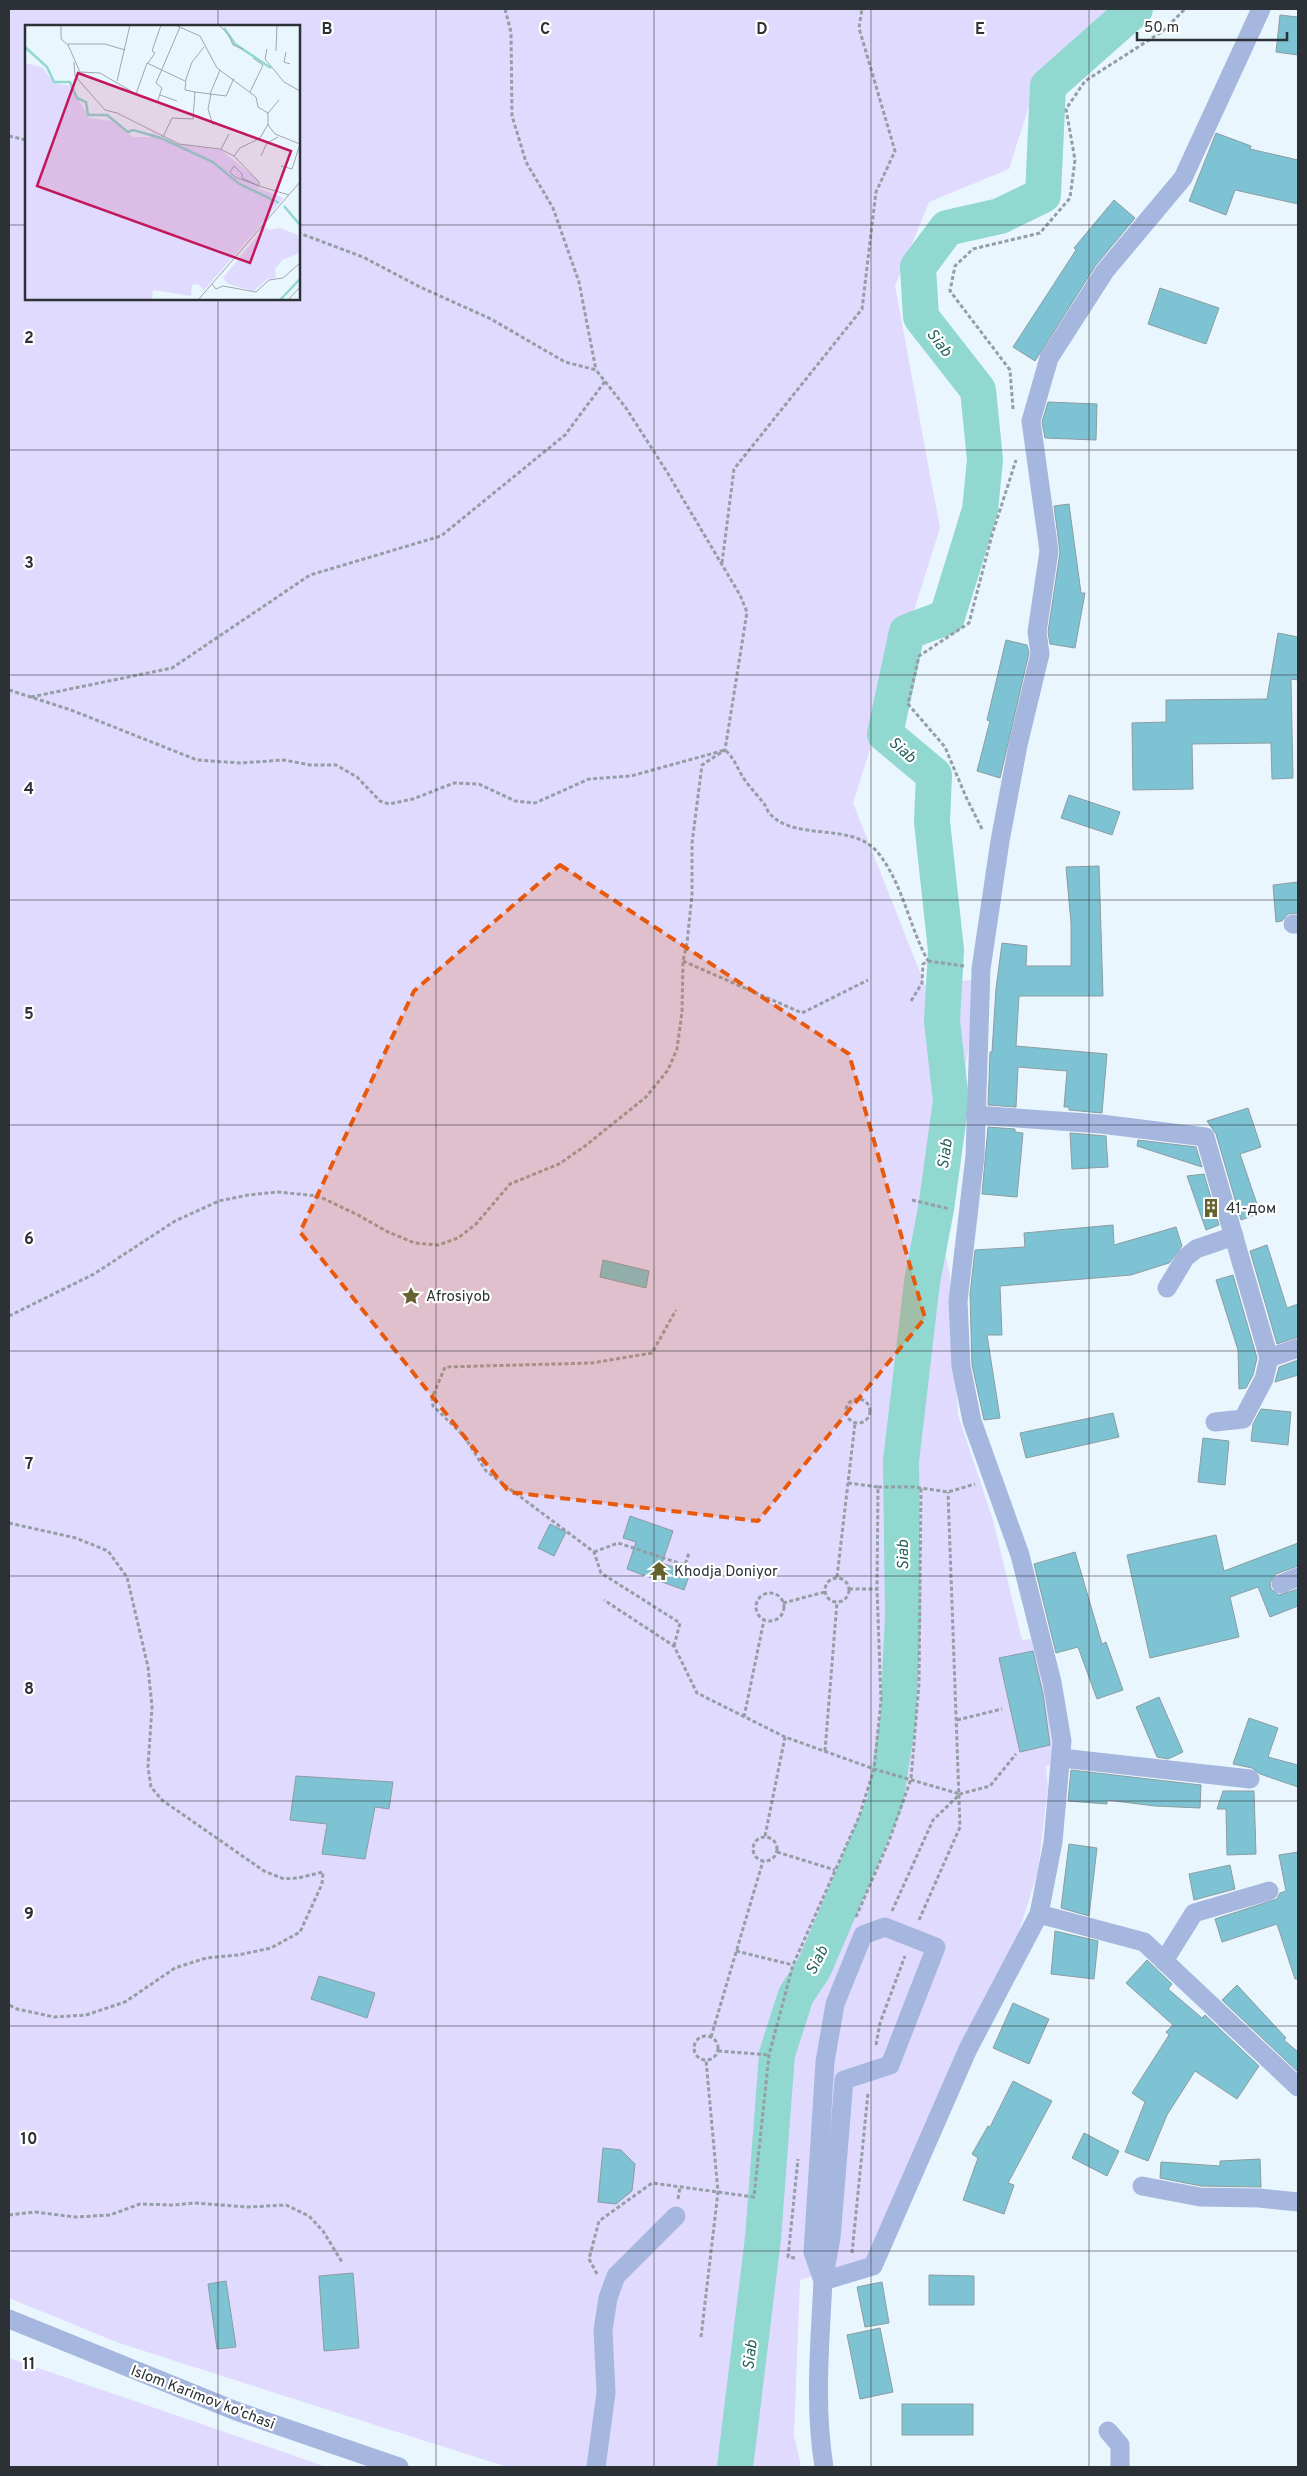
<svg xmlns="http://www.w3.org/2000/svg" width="1307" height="2476" font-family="Overpass,sans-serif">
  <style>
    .green { fill: #e0dafe; fill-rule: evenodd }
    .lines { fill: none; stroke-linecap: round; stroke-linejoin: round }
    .river { stroke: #90d8d0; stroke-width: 36 }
    .building { fill: #7dc3d3; stroke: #8b9da1 }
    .path { stroke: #959ea4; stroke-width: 3; stroke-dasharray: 4 2.5; stroke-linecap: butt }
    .minor { stroke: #a6b7df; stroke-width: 19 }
    .marked { fill: #e8590c; fill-opacity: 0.2; stroke: #e8590c; stroke-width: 4; stroke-dasharray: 10 6; stroke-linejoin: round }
    .grid { fill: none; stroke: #2b3135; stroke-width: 1; stroke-opacity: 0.55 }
    .labels { text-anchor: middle; stroke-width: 4.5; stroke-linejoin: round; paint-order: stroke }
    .poi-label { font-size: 15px; fill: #2b3135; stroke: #fff; text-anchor: start }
    .street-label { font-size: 15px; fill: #2b3135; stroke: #fff }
    .water-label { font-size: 16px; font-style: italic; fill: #25615b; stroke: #fff }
    .inset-river { fill: none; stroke: #90d8d0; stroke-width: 2.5 }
    .inset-road { fill: none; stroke: #9ea7ae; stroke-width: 1 }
    .view { fill: #c2185b; fill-opacity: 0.15; stroke: #c2185b; stroke-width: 2.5 }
    .inset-edge { fill: none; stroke: #2b3135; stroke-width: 2.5 }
    .grid-label { font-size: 16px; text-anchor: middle; font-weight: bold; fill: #2b3135; stroke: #fff; stroke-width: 4.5; stroke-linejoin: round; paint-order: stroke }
  </style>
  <rect width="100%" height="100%" fill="#eaf6fe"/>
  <g class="green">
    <path d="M 9,9 L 1113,9 L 1041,68 L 1009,169 L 929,202 L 895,286 L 940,528 L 853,803 L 925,985 L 980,979 L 939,1227 L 950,1275 L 958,1415 L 993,1520 L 1022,1640 L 1033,1639 L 1058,1751 L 1058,1762 L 1046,1766 L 1048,1786 L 1038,1871 L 1018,1935 L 920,2170 L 890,2252 L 800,2280 L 794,2435 L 801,2467 L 507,2467 L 119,2343 L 9,2298 ZM 26,26 L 299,26 L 299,299 L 26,299 Z"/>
    <path d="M 9,2358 L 327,2467 L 328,2467 L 9,2467 Z"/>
  </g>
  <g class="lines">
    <path class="river" d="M 735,2467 L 763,2238 L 777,2054 L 796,1995 L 814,1968 L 885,1802 L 898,1719 L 903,1616 L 901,1461 L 922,1282 L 936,1209 L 951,1101 L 942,1021 L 946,950 L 932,822 L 934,775 L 885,734 L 907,632 L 947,617 L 980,510 L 985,460 L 978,390 L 921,317 L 918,267 L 947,228 L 1000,216 L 1043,195 L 1048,86 L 1135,9"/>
  </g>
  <g class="building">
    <path d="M 1280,15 L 1298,17 L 1298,55 L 1276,52 Z"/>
    <path d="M 1216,133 L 1251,146 L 1250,149 L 1298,160 L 1298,204 L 1235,190 L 1226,215 L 1189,201 Z"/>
    <path d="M 1114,200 L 1135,218 L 1096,265 L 1035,361 L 1013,347 L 1076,250 L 1074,248 Z"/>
    <path d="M 1160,288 L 1219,308 L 1206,344 L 1148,324 Z"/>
    <path d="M 1048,402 L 1097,404 L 1096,440 L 1045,438 L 1042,422 Z"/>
    <path d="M 1069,504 L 1081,593 L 1085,593 L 1075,648 L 1050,644 L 1048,632 L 1060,552 L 1054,506 Z"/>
    <path d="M 1278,633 L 1298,637 L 1298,680 L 1291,679 L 1293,778 L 1272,779 L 1271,743 L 1192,744 L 1193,789 L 1133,790 L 1132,723 L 1166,722 L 1166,700 L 1267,699 Z"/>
    <path d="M 1006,640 L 1027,645 L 1029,653 L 1000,778 L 977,771 L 990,721 L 987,720 Z"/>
    <path d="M 1069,795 L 1120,812 L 1112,835 L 1061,818 Z"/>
    <path d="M 1099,866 L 1103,996 L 1019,996 L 1016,1046 L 1107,1054 L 1102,1113 L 1069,1110 L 1069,1107 L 1064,1107 L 1067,1071 L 1018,1067 L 1016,1107 L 988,1105 L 990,1052 L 992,1052 L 996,989 L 1002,943 L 1027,946 L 1026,966 L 1071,966 L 1071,923 L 1066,867 Z"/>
    <path d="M 1298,882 L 1298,913 L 1288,914 L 1282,921 L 1276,922 L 1273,885 Z"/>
    <path d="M 1248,1108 L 1261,1147 L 1240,1154 L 1260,1213 L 1241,1220 L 1216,1134 L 1207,1121 Z"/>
    <path d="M 988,1127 L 1015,1129 L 1015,1132 L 1023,1133 L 1017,1197 L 982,1194 Z"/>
    <path d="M 1070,1133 L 1106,1136 L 1108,1167 L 1072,1169 Z"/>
    <path d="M 1138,1140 L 1196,1147 L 1202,1167 L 1137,1146 Z"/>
    <path d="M 1204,1174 L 1219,1225 L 1206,1230 L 1187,1176 Z"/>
    <path d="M 1113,1225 L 1114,1245 L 1176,1227 L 1182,1246 L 1169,1263 L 1131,1275 L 1000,1286 L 1002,1335 L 987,1335 L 1000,1418 L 984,1420 L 972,1365 L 970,1294 L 975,1250 L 1025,1247 L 1024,1233 Z"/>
    <path d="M 1267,1245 L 1287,1308 L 1298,1304 L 1298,1337 L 1277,1344 L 1250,1251 Z"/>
    <path d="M 603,1260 L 649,1271 L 646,1288 L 600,1277 Z"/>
    <path d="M 1233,1275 L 1257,1358 L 1253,1375 L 1246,1388 L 1239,1389 L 1238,1350 L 1216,1280 Z"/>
    <path d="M 1298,1360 L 1298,1375 L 1275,1382 L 1279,1367 Z"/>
    <path d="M 1261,1409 L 1291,1412 L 1288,1445 L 1251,1441 L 1253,1424 Z"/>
    <path d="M 1113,1413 L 1119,1437 L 1026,1458 L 1020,1433 Z"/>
    <path d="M 1203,1438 L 1229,1441 L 1225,1485 L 1198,1482 Z"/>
    <path d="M 630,1516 L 673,1531 L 662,1563 L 690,1573 L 684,1590 L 627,1569 L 636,1542 L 623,1538 Z"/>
    <path d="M 550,1524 L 566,1532 L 554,1556 L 538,1548 Z"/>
    <path d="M 1216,1535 L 1224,1571 L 1298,1543 L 1298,1566 L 1276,1574 L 1270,1583 L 1271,1589 L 1279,1595 L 1298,1589 L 1298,1606 L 1270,1617 L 1258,1587 L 1230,1597 L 1239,1637 L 1150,1658 L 1127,1555 Z"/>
    <path d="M 1075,1552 L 1102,1644 L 1106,1642 L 1123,1690 L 1097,1699 L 1078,1647 L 1056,1653 L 1034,1564 Z"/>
    <path d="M 1033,1651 L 1043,1694 L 1050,1745 L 1020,1752 L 999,1658 Z"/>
    <path d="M 1159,1697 L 1183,1752 L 1168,1759 L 1157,1757 L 1136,1707 Z"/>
    <path d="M 1249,1718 L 1278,1728 L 1268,1757 L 1298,1765 L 1298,1787 L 1260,1774 L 1252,1768 L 1233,1764 Z"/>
    <path d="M 1071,1770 L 1201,1785 L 1200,1808 L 1155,1806 L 1107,1800 L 1107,1804 L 1068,1801 Z"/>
    <path d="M 296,1776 L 393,1782 L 389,1809 L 375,1807 L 365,1859 L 322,1854 L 327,1824 L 290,1820 Z"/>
    <path d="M 1223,1791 L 1254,1791 L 1256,1854 L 1227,1855 L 1226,1809 L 1217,1809 Z"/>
    <path d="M 1069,1844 L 1097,1848 L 1089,1916 L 1061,1908 Z"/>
    <path d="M 1298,1852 L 1298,1979 L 1295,1979 L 1277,1924 L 1222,1942 L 1215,1919 L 1277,1899 L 1280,1893 L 1286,1891 L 1279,1855 Z"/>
    <path d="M 1230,1865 L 1235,1889 L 1194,1900 L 1189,1874 Z"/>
    <path d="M 1055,1931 L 1098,1941 L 1094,1979 L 1051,1974 Z"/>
    <path d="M 1147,1960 L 1172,1984 L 1168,1989 L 1202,2018 L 1205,2015 L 1259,2066 L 1237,2099 L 1195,2071 L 1167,2115 L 1148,2161 L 1125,2152 L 1145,2102 L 1132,2093 L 1169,2035 L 1166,2032 L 1173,2025 L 1126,1983 Z"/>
    <path d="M 319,1976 L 375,1993 L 367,2018 L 311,1999 Z"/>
    <path d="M 1237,1985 L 1286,2038 L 1284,2040 L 1298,2052 L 1298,2072 L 1222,2000 Z"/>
    <path d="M 1013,2003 L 1049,2019 L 1029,2064 L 993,2048 Z"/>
    <path d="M 1013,2081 L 1052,2101 L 1008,2183 L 1014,2185 L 1004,2214 L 963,2200 L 978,2158 L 972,2154 L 988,2126 L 990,2127 Z"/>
    <path d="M 1084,2133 L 1119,2151 L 1107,2176 L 1072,2158 Z"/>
    <path d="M 603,2148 L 621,2150 L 635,2164 L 632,2191 L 616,2204 L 598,2202 Z"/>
    <path d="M 1260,2159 L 1261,2187 L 1201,2186 L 1160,2178 L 1161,2162 L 1220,2166 L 1220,2161 Z"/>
    <path d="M 353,2273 L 359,2348 L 324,2351 L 319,2276 Z"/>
    <path d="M 929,2275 L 974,2276 L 974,2305 L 929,2305 Z"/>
    <path d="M 226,2281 L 236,2347 L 217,2349 L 208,2284 Z"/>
    <path d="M 882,2282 L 889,2323 L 865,2327 L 857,2287 Z"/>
    <path d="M 880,2328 L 893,2392 L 860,2399 L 847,2335 Z"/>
    <rect x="902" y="2404" width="71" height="31"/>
  </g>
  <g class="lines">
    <g class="path">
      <path d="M 505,9 L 511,32 L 512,116 L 526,162 L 553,208 L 579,282 L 596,370"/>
      <path d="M 9,136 L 26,140"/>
      <path d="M 1013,409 L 1010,370 L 950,291 L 955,266 L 973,249 L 1040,233 L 1070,198 L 1075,160 L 1066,109 L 1085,81 L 1163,31 L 1185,9"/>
      <path d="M 722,563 L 734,469 L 862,309 L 876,192 L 895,151 L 859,28 L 862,9"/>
      <path d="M 9,690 L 71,710 L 197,760 L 240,763 L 284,760 L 310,765 L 336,765 L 357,777 L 380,801 L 389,804 L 413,799 L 454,783 L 479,784 L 515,801 L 535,803 L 589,779 L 631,776 L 725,750 C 733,757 735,763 740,772 C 746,784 757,794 765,805 C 767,808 768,813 771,815 C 798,842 854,821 879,854 C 903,885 909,926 928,961"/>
      <path d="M 31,697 L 172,668 L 310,575 L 441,536 L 565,435 L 606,380"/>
      <path d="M 982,829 L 966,797 L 945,747 L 908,704 L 919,656 L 969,623 L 992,535 L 1016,460"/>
      <path d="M 683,961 L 802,1013 L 868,980"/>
      <path d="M 928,961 L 964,966"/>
      <path d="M 911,1001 L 922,983 L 923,964 L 928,961"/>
      <path d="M 912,1200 L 950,1209"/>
      <path d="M 9,1316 L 94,1274 L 175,1221 L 219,1201 L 248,1195 L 278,1192 L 318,1196 L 358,1215 L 388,1232 L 415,1243 L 438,1245 L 458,1238 L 476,1224 L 510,1184 L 559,1164 L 585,1146 L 646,1097 L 668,1070 L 677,1049 L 682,1012 L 683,961 L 687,943 L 692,895 L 692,843 L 702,765 L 725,750 L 747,612 L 740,595 L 667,472 L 626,408 L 596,370 L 565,362 L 491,319 L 420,287 L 363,257 L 299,233"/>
      <circle cx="858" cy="1411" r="12"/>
      <path d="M 848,1483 L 878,1487 L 877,1589 L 881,1700 L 874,1769 L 960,1794"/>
      <path d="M 878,1487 L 914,1487 L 948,1492 L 975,1484"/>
      <path d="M 9,1523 L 76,1538 L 108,1551 L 127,1577 L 148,1667 L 152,1707 L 148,1767 L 151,1787 L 162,1800 L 264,1871 L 284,1879 L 298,1878 L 323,1872 L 322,1884 L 300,1932 L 271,1948 L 238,1955 L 206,1958 L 175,1968 L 125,2002 L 86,2015 L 54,2017 L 17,2009 L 9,2005"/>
      <path d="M 594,1552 L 618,1543 L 685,1565 L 689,1553"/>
      <path d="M 837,1577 L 855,1423"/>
      <circle cx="837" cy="1590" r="12"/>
      <path d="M 849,1589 L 877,1589"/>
      <circle cx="770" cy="1607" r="14"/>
      <path d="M 783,1603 L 825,1592"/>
      <path d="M 674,1646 L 680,1623 L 601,1573 L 594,1552 L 486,1471 L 464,1436 L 433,1406 L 432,1398 L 445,1367 L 592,1363 L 652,1353 L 676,1310"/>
      <path d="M 744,1717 L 764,1620"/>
      <path d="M 957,1720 L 1002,1709"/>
      <path d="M 825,1751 L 837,1602"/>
      <path d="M 765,1836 L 785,1737"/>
      <circle cx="765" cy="1849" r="12"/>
      <path d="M 777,1852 L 835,1870"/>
      <path d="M 892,1911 L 933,1820 L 960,1794 L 990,1786 L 1016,1754"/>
      <path d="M 856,1917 L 889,1841 L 911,1779 L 919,1684 L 921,1488"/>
      <path d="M 919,1920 L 960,1827 L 948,1492"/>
      <path d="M 736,1951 L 793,1965"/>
      <circle cx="706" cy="2048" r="12"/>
      <path d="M 711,2037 L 763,1861"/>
      <path d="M 876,2045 L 880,2023 L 905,1956"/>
      <path d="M 718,2051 L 769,2055"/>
      <path d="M 678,2199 L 680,2187"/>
      <path d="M 9,2215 L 34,2212 L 76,2217 L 110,2215 L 140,2204 L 173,2205 L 195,2203 L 248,2207 L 286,2205 L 309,2216 L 323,2231 L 342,2262"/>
      <path d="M 852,2253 L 868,2093"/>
      <path d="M 795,2258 L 788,2257 L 798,2159"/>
      <path d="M 597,2274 L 589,2259 L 599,2221 L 652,2183 L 754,2197 L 769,2055 L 793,1965 L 859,1817 L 874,1769 L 785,1737 L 697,1693 L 674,1646 L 604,1600"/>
      <path d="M 701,2337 L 718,2192 L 706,2060"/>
    </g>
    <g class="minor">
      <path d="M 1293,924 L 1298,924"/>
      <path d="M 975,1115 L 1101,1124 L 1205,1137 L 1269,1358 L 1298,1348"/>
      <path d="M 1167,1288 L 1185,1258 L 1196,1249 L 1234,1236"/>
      <path d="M 1215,1422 L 1243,1419 L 1264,1379 L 1269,1358"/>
      <path d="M 1281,1584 L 1298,1577"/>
      <path d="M 1061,1758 L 1250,1779"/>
      <path d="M 1039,1914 L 1144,1942 L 1298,2087"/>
      <path d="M 885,1927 L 936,1947 L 890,2065 L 844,2080 L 831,2238 L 823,2281 L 813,2252 L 825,2062 L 835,2004 L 863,1935 Z"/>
      <path d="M 1164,1961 L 1194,1913 L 1269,1891"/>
      <path d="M 1142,2186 L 1200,2197 L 1259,2198 L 1298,2202"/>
      <path d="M 9,2319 L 236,2411 L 399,2467"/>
      <path d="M 1108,2431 L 1120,2445 L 1120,2467"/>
      <path d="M 596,2467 L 606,2393 L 603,2330 L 608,2298 L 616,2276 L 676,2216"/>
      <path d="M 824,2467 C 814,2406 820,2343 823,2281 L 873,2266 L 968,2049 L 1039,1914 L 1053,1842 L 1062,1741 L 1052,1682 L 1020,1555 L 972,1421 L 961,1366 L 958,1301 L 975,1156 L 981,969 L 1000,841 L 1018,745 L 1040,654 L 1037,632 L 1049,551 L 1031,421 L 1049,358 L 1105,271 L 1183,178 L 1261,9"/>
    </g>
  </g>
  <path class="marked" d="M 560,865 L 849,1054 L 925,1318 L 758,1521 L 509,1492 L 300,1232 L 414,991 Z"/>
  <path class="grid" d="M 218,9 L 218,26M 436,9 L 436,2467M 654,9 L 654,2467M 871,9 L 871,2467M 1089,9 L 1089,2467M 9,225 L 26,225M 299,225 L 1298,225M 218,299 L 218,2467M 9,450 L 1298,450M 9,675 L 1298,675M 9,900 L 1298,900M 9,1125 L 1298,1125M 9,1351 L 1298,1351M 9,1576 L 1298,1576M 9,1801 L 1298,1801M 9,2026 L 1298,2026M 9,2251 L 1298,2251"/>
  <defs>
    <g id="building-bare" transform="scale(1.5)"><path d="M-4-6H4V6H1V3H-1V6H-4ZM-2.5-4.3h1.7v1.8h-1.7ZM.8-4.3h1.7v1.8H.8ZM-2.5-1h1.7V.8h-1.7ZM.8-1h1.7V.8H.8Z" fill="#65622f" stroke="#fff" stroke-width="2.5" paint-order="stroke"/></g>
    <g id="sight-bare" transform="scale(1.5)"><path d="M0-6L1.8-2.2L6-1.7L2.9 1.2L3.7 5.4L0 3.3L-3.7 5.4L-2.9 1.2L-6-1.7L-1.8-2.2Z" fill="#65622f" stroke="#fff" stroke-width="2.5" paint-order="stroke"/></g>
    <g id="temple-bare" transform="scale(1.5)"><path d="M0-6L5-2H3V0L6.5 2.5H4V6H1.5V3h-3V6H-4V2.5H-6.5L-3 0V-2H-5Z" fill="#65622f" stroke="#fff" stroke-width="2.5" paint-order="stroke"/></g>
  </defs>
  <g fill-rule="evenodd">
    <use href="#building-bare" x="1211" y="1208"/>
    <use href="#sight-bare" x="411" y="1296"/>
    <use href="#temple-bare" x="659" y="1571"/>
  </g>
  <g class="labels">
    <g class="poi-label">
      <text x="1226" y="1213">41-дом</text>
      <text x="426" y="1301">Afrosiyob</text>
      <text x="674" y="1576">Khodja Doniyor</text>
    </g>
    <g class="street-label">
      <text transform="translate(203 2397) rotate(21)" y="5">Islom Karimov ko'chasi</text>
    </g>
    <g class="water-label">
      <text transform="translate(940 342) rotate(52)" y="6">Siab</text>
      <text transform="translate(903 749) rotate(41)" y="6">Siab</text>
      <text transform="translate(944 1154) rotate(-82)" y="6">Siab</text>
      <text transform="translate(902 1555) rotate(-91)" y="6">Siab</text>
      <text transform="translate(816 1960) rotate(-63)" y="6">Siab</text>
      <text transform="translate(749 2355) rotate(-83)" y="6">Siab</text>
    </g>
  </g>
  <g transform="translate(25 25)">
    <rect width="275" height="275" fill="#eaf6fe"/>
    <path d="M 0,38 L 17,42 L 29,58 L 46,61 L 64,93 L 87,96 L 108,112 L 125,112 L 127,107 L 147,118 L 196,125 L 233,155 L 233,163 L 259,173 L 179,265 L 173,259 L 167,260 L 166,271 L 128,265 L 127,275 L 0,275 ZM 240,202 L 244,205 L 255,203 L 273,210 L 275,228 L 257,235 L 250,244 L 251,253 L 242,254 L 229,266 L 203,259 L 198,253 Z" fill="#e0dafe"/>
    <path class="inset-river" d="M 199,3 L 210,19 L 246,43M 0,22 L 22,42 L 29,57 L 45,57 L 52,73 L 61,77 L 63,90 L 82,90 L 103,107 L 108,105 L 136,113 L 188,137 L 213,158 L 254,178M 259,181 L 275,200M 255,275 L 275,254"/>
    <path class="inset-road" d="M 36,0 L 36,14 L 43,20 L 55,47 L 75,48 L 111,69 L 122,38 L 160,56M 150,0 L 175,11 L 192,43 L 231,72 L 233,82 L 243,88 L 243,100 L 250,109 L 275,119M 194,0 L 204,10 L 208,20 L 218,24M 43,19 L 80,19 L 100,25M 242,24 L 240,34 L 259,57 L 275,66M 251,26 L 252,0M 261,27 L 259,37 L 265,39M 49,37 L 50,51 L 80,85 L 92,88 L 154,119 L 195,124 L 209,131 L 234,157 L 234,161 L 264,170M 123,38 L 130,28 L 127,26 L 136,0M 92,56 L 105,0M 170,67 L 201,71 L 209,53M 225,67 L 238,40 L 228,33M 185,69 L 195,45M 186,69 L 183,84 L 188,100M 135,70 L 152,76M 132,78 L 137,63 L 131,58 L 155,2M 243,88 L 254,75M 138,112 L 147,93 L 168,94 L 170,67 L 160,65 L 161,54 L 167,37 L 179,22M 196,124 L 204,109M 209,131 L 215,123 L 235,113 L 243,99M 236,131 L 242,118 L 253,112M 209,141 L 217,149 L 217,153 L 234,161 L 210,152 L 205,147 ZM 256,141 L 267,144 L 275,119M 187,259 L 191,264 L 198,261 L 231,267 L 244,255 L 258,253 L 275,238M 173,275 L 275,157M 263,275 L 275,262"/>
    <path class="view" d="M 53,48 L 266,126 L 225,238 L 12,161 Z"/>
    <rect width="275" height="275" class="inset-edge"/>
  </g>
  <g class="grid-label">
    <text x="327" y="34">B</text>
    <text x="545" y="34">C</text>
    <text x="762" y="34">D</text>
    <text x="980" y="34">E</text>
    <text x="29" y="343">2</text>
    <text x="29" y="568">3</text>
    <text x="29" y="794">4</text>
    <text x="29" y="1019">5</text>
    <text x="29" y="1244">6</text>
    <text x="29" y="1469">7</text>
    <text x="29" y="1694">8</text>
    <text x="29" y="1919">9</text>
    <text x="29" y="2144">10</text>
    <text x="29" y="2369">11</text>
  </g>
  <rect width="1307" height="2476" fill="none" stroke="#2b3135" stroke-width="20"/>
  <path d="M1137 32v8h150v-8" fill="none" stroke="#2b3135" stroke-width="2.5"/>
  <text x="1144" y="32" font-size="15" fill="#2b3135" stroke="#ffffff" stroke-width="4" paint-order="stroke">50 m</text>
</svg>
